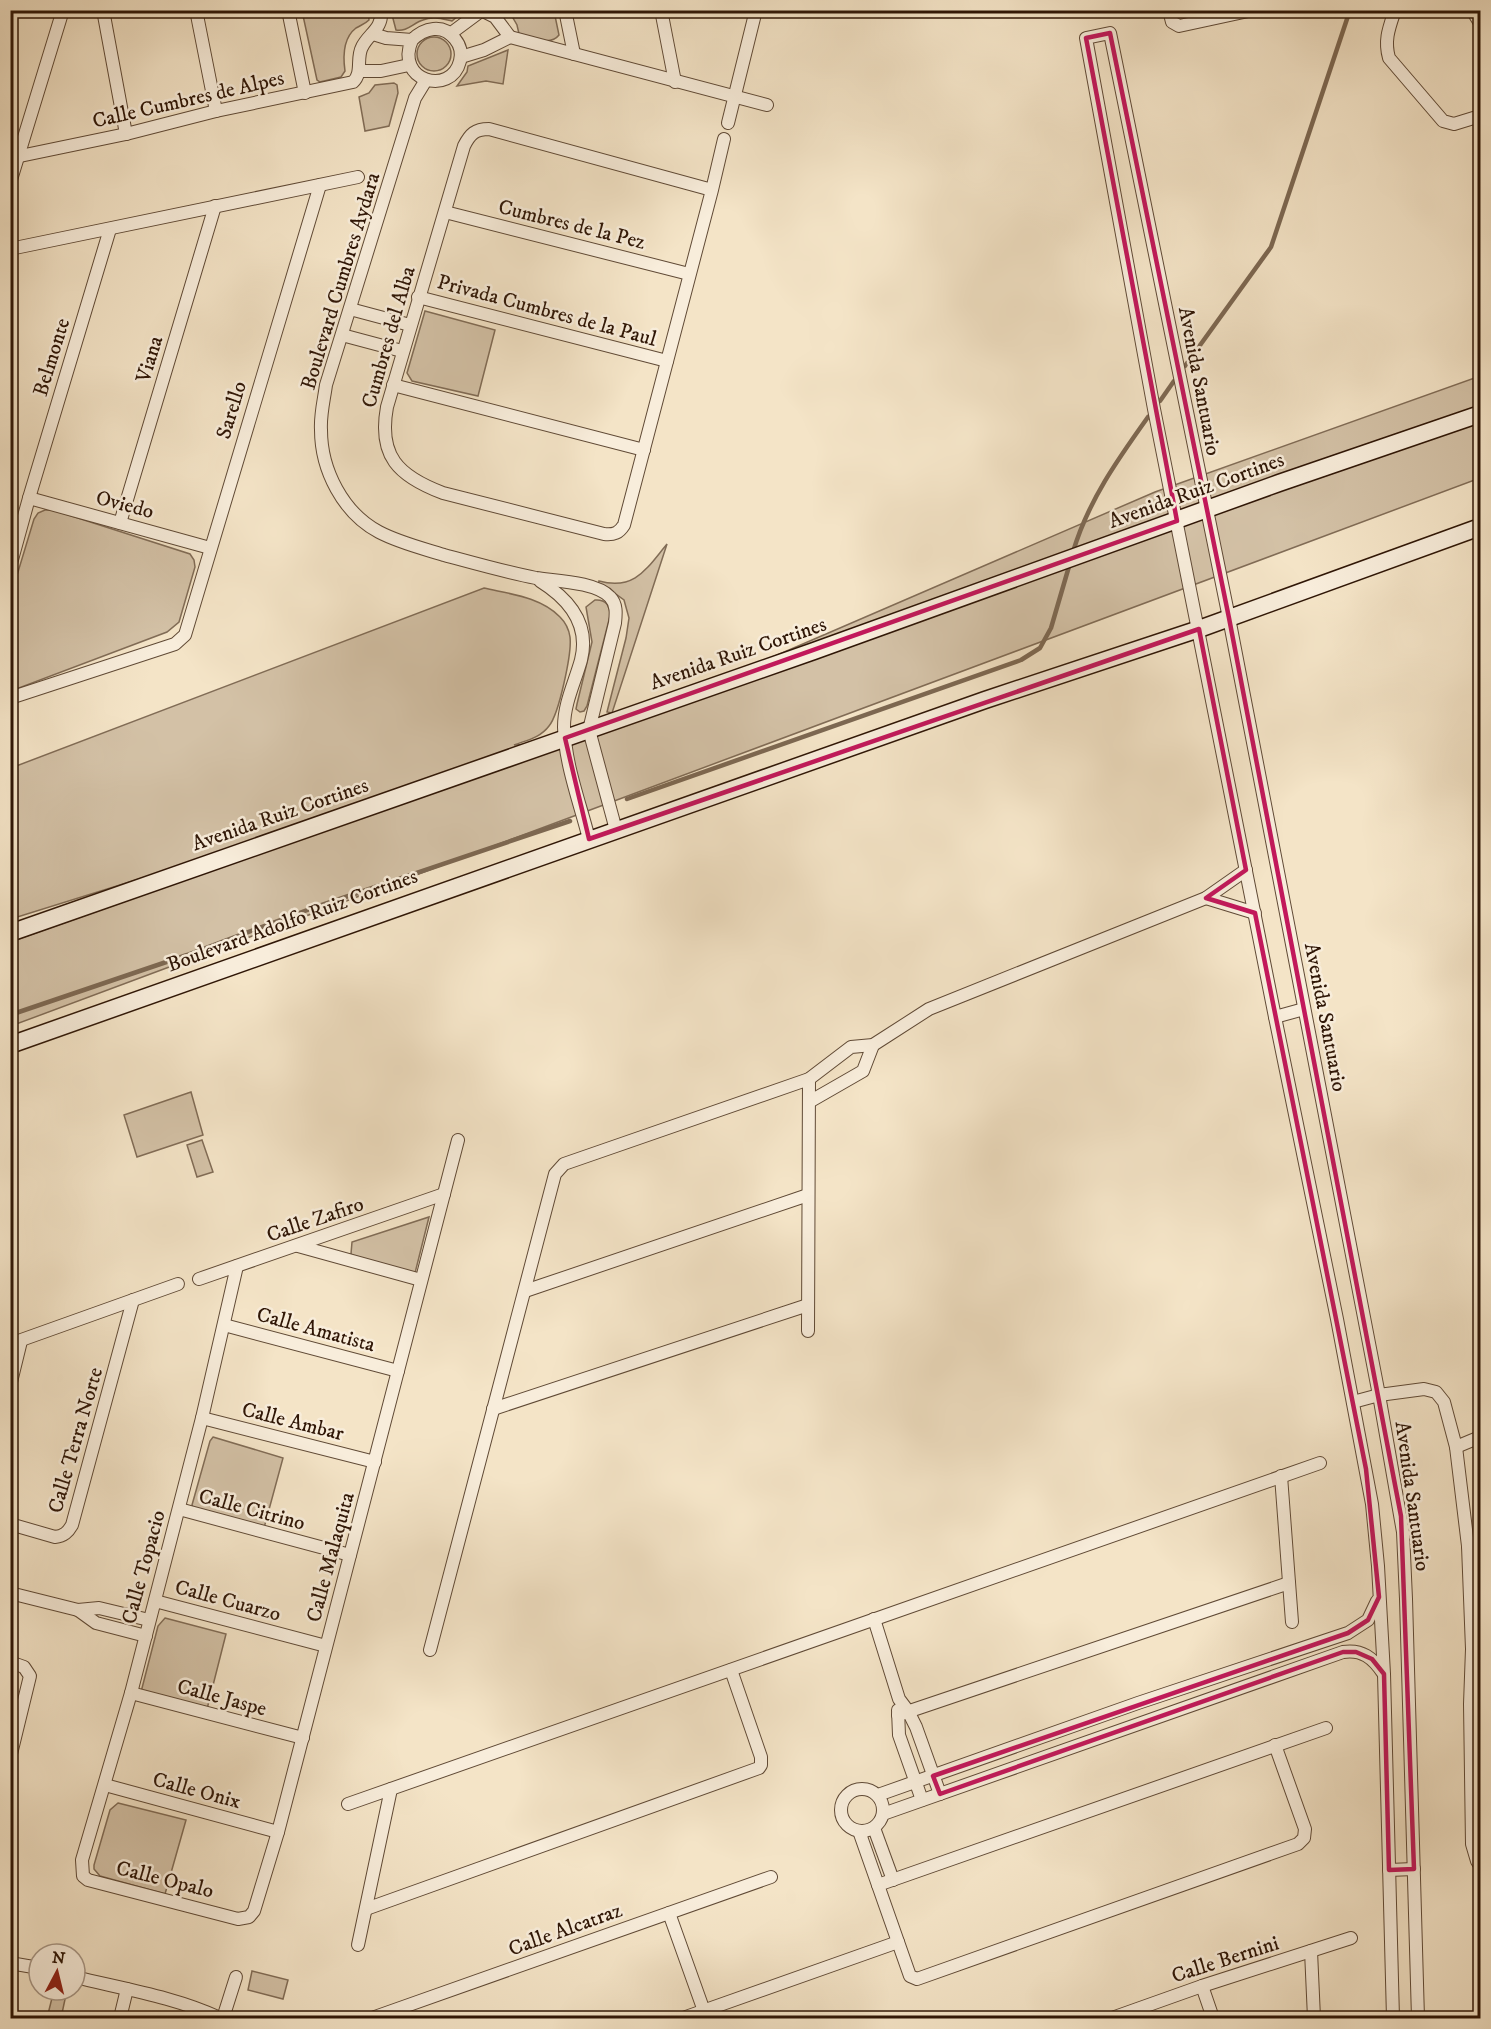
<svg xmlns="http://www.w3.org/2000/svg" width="1491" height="2029" font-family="'IM FELL DW Pica',serif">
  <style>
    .green { fill: #d3c1a6; stroke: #816c56; stroke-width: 1.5 }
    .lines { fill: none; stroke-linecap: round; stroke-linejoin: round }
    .stream { stroke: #7d6852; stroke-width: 4.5 }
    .street-casing { stroke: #604a36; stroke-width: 14 }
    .secondary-casing { stroke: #2f1606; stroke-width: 19 }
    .street { stroke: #f8eddb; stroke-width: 12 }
    .secondary { stroke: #f8eddb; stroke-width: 16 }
    .marked { fill: none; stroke: #c2185b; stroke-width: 4.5; stroke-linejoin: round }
    .labels { text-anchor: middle; stroke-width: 5; stroke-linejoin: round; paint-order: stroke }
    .street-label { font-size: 21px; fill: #2f1606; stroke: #f8eddb }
  </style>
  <rect width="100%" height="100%" fill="#f4e4c7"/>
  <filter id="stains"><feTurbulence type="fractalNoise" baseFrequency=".00333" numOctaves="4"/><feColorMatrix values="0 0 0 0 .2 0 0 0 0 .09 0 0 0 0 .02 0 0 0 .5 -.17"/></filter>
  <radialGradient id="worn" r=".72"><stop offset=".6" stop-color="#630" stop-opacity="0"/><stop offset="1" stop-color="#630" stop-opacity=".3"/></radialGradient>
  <g class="green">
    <path d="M 302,11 L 368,11 L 369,20 C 365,24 361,25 356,28 C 343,38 343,57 345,71 L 341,77 L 320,82 L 317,80 Z"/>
    <path d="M 391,11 L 460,10 L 460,11 L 458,16 L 452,21 C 442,19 433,16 423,20 C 413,23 407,32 396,30 Z"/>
    <path d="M 509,11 L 554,11 L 559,35 C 550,47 531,37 519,34 L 517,25 Z"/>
    <circle cx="434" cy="54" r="17"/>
    <path d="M 508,50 L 503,84 L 486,81 L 457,86 L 467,72 L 468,66 Z"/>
    <path d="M 394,83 L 397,85 L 398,93 L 389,126 L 365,131 L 359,97 L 369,93 L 375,85 Z"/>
    <path d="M 425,311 L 495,330 L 478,396 L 412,381 L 407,373 Z"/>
    <path d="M 1480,376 L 1480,478 L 11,1026 L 10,942 L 555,749 L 11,919 L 11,768 L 484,588 C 510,594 541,597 560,617 C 566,623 569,630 570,637 C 572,653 559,714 549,726 C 540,738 527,740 514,745 L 578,741 L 1155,492 Z"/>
    <path d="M 45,510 L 53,510 L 190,554 L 194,560 L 195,567 L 179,622 L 167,632 L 11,691 L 11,595 L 34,519 L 38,513 Z"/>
    <path d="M 667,544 L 612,713 L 607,712 L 626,638 L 629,618 L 624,600 L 610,590 L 598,586 L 599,581 C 635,591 647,568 667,544 Z"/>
    <path d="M 595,600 C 606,599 610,606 610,616 L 587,706 L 584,711 L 580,712 L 576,709 L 577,704 L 592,642 L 586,607 Z"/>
    <path d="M 191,1092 L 203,1135 L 137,1157 L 124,1115 Z"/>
    <path d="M 202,1140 L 213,1172 L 197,1177 L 187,1145 Z"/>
    <path d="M 429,1217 L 415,1273 L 355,1258 L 351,1254 L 352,1242 Z"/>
    <path d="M 213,1437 L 283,1458 L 264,1528 L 194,1509 L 192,1505 L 210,1441 Z"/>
    <path d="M 165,1618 L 226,1634 L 207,1709 L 141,1692 L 158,1626 Z"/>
    <path d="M 118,1803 L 186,1820 L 165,1894 L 100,1876 L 94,1869 L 94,1865 L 110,1810 Z"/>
    <path d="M 252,1971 L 288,1980 L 283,1999 L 248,1990 Z"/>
    <path d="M 54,1990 L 67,1990 L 61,2018 L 47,2018 Z"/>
  </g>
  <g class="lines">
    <g class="stream">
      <path d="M 1185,366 L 1271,247 L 1350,10"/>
      <path d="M 1160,401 L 1174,381"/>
      <path d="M 1073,552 C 1088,501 1118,459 1148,417"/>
      <path d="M 627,799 L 1021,660 L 1040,648 L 1051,628 L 1070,563"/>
      <path d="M 10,1015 L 187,955 L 310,909 L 570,821"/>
    </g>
    <g class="street-casing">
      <g id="street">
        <path d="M 103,10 L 126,134"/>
        <path d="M 196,10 L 216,111"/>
        <path d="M 288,10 L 305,93"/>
        <path d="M 481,10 L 495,17 L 510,37"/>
        <path d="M 565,10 L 574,54"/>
        <path d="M 661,10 L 675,82"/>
        <path d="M 1169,10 L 1172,22 L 1179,26 L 1253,10"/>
        <path d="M 1395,10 C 1389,28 1384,40 1389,58 L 1443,121 L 1454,124 L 1480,116"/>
        <path d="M 1472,10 L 1480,23"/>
        <path d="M 373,34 L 386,38 L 412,40 C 424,28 443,23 455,39 C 460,45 462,53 460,61 C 451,97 394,81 412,40"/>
        <path d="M 450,34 L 481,11"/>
        <path d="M 510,37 L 767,105"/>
        <path d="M 461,57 L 484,50 L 510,37"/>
        <path d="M 359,71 L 381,71 L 409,65"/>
        <path d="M 426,80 L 415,98 L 326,385 C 324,400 320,415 321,430 C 321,470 343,513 379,532 C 400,543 422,548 444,555 C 474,563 505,572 536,578 C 556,581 596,582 610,597 C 617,604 616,614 615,623 L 589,730 L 616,830"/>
        <path d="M 728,123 L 756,10"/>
        <path d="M 20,156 L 126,134 L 216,111 L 353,82 C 363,73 356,58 362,47 C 369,33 383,29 381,10"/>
        <path d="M 10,183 L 63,10"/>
        <path d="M 712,190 L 489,129 C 475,129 470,134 464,146 L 387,407 C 378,456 398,476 443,493 L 604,534 C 614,535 619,533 624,525 L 712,190 L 724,139"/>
        <path d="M 445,212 L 689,274"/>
        <path d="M 10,249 L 358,177"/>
        <path d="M 418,297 L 667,361"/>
        <path d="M 350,309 L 410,325"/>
        <path d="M 342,335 L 402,351"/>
        <path d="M 393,385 L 644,450"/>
        <path d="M 29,498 L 210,548"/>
        <path d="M 120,523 L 215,206"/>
        <path d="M 10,567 L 29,498 L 110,229"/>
        <path d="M 540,581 C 569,599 590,624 581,660 C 575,682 564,703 564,727 C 565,764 580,803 589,839"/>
        <path d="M 10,698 L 175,644 L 185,635 L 320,185"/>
        <path d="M 1206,898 L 1255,913"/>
        <path d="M 1275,1017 L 1304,1009"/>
        <path d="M 809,1102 L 863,1071 L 873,1045"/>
        <path d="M 298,1246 L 421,1280"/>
        <path d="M 237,1266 L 202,1418 L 131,1693 L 82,1860 L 83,1876 L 88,1880 L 238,1919 L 249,1917 L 254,1911 L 278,1832 L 458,1140"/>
        <path d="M 199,1279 L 444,1194"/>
        <path d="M 525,1291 L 808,1195"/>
        <path d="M 224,1325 L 398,1371"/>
        <path d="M 808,1331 L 809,1079"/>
        <path d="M 10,1344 L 178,1284"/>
        <path d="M 10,1386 L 21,1341"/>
        <path d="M 1353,1402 L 1379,1395 L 1424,1389 L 1436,1392 L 1444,1402 L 1456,1447 L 1468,1546 L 1472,1649 L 1470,1704 L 1472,1844 L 1477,1861 L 1480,1866"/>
        <path d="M 493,1409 L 808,1305"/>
        <path d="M 202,1418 L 375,1462"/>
        <path d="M 1456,1447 L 1480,1437"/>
        <path d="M 1281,1476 L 1292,1622"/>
        <path d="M 179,1509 L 350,1555"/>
        <path d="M 10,1524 L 55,1537 C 64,1536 68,1532 72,1525 L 133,1300"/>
        <path d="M 1468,1546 L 1480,1542"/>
        <path d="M 10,1593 L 78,1610 L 99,1608 L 149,1620"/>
        <path d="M 155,1601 L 326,1646"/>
        <path d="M 78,1610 L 96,1623 L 146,1636"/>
        <path d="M 874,1619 L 899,1699 L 908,1711 L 916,1727 L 940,1794"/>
        <path d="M 430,1650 L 555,1174 L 564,1164 L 809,1079 L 851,1047 L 873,1045 L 929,1009 L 1206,898 L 1246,870"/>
        <path d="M 10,1662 L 24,1667 L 30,1676 L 10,1758"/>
        <path d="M 131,1693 L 303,1738"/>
        <path d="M 898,1710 L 899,1735 L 922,1800"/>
        <path d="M 898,1715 L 1289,1583"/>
        <path d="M 105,1785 L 278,1832"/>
        <circle cx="862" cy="1810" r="21"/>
        <path d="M 878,1795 L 1138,1703 L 1348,1633 L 1368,1620 L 1377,1601"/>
        <path d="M 348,1804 L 1320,1463"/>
        <path d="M 883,1814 L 1343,1652 C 1362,1649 1373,1658 1383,1673"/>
        <path d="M 874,1828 L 893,1880"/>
        <path d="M 859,1831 L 910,1976 L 917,1979 L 1298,1844 L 1304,1838 L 1305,1829 L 1275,1745"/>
        <path d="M 1389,1870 L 1414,1869"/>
        <path d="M 878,1885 L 1326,1728"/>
        <path d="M 366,1909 L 759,1768 L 761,1765 L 761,1757 L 731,1670"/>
        <path d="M 669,1913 L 704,2011"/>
        <path d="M 358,1945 L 391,1789"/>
        <path d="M 1311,1951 L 1314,2018"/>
        <path d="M 10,1963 L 39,1968"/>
        <path d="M 75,1977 C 124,1989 175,1997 220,2018"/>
        <path d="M 1202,1986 L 1213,2018"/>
        <path d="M 120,2018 L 127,1989"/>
        <path d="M 223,2018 L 236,1977"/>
        <path d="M 372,2018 L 771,1877"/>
        <path d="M 683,2018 L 898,1942"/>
        <path d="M 1112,2018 L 1202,1986 L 1351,1938"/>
        <path d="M 1393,2018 L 1384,1674 L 1378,1566 L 1372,1504 L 1337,1319 L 1275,1017 L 1154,409 L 1086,38 L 1110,33 L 1229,618 L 1379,1395 L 1403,1532 L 1406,1599 L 1418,2018"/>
      </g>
    </g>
    <g class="secondary-casing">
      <g id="secondary">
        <path d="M 10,933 L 814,651 L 1279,483 L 1480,414"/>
        <path d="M 10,1045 L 985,700 L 1199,629 L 1480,527"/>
      </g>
    </g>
    <use href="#street" class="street"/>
    <use href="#secondary" class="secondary"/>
  </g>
  <path class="marked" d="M 1110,33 L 1229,618 L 1401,1516 L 1414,1869 L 1389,1870 L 1384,1674 L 1372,1659 L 1356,1652 L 1343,1652 L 940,1794 L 933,1776 L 1348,1633 L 1368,1620 L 1379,1597 L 1366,1469 L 1255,913 L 1206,898 L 1246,870 L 1199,629 L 589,839 L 565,738 L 1177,521 L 1086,38 Z"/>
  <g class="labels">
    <g class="street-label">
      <text transform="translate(188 99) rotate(-13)" y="7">Calle Cumbres de Alpes</text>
      <text transform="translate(572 224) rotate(14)" y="7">Cumbres de la Pez</text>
      <text transform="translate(340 281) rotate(-73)" y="7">Boulevard Cumbres Aydara</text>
      <text transform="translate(547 310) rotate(15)" y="7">Privada Cumbres de la Paul</text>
      <text transform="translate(388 337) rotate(-74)" y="7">Cumbres del Alba</text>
      <text transform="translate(51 357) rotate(-73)" y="7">Belmonte</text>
      <text transform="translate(149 359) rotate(-73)" y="7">Viana</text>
      <text transform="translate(1200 381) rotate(79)" y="7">Avenida Santuario</text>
      <text transform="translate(231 410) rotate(-73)" y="7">Sarello</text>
      <text transform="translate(1196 490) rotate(-20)" y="7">Avenida Ruiz Cortines</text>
      <text transform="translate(125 504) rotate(15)" y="7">Oviedo</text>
      <text transform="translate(738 653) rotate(-19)" y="7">Avenida Ruiz Cortines</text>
      <text transform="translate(280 814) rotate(-19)" y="7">Avenida Ruiz Cortines</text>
      <text transform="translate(292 920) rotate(-20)" y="7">Boulevard Adolfo Ruiz Cortines</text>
      <text transform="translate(1326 1017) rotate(79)" y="7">Avenida Santuario</text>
      <text transform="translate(315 1219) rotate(-19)" y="7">Calle Zafiro</text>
      <text transform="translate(316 1329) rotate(15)" y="7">Calle Amatista</text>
      <text transform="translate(293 1421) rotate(14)" y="7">Calle Ambar</text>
      <text transform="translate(75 1440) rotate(-74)" y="7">Calle Terra Norte</text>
      <text transform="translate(1413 1496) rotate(82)" y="7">Avenida Santuario</text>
      <text transform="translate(252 1509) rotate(15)" y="7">Calle Citrino</text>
      <text transform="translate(330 1557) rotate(-75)" y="7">Calle Malaquita</text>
      <text transform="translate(143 1567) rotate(-75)" y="7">Calle Topacio</text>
      <text transform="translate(228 1600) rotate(15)" y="7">Calle Cuarzo</text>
      <text transform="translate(222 1697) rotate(15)" y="7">Calle Jaspe</text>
      <text transform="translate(197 1790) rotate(15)" y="7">Calle Onix</text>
      <text transform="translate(165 1879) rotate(14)" y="7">Calle Opalo</text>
      <text transform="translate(565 1929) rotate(-20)" y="7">Calle Alcatraz</text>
      <text transform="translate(1225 1959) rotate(-18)" y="7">Calle Bernini</text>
    </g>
  </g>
  <rect width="1491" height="2029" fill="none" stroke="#f4e4c7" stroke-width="36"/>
  <rect x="12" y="12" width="1467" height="2005" fill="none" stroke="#2f1606" stroke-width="3"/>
  <rect x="18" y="18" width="1455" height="1993" fill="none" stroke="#2f1606" stroke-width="1.5"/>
  <g transform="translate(57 1972) rotate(7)"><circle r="28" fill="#f8eddb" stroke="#a89786" stroke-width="1.5"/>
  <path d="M0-4.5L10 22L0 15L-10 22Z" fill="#8f2418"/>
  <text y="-9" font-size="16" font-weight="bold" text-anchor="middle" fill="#2f1606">N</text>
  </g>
  <rect width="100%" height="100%" filter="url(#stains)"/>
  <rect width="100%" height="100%" fill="url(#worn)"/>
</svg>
